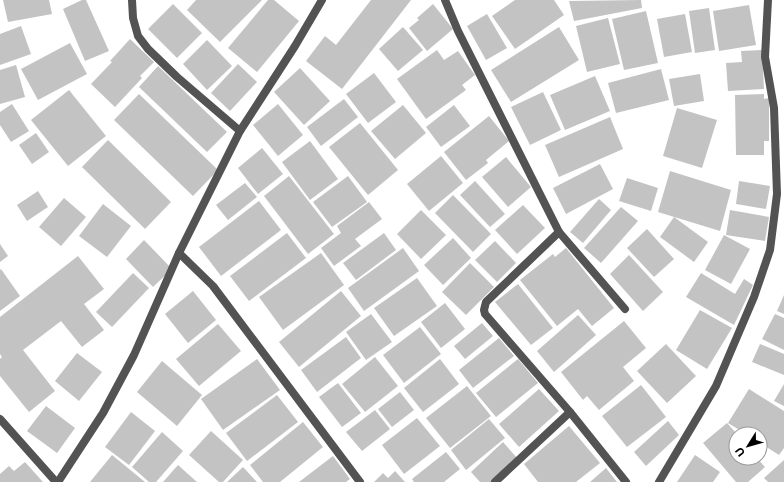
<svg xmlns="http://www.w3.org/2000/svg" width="784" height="482" font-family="Montserrat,sans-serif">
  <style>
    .building { fill: #c3c3c3 }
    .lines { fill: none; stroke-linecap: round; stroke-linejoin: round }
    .minor { stroke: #535353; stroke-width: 8 }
  </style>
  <rect width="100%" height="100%" fill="#fff"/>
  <g class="building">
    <path d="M 3,0 L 49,0 L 52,14 L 8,22 Z"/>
    <path d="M 82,0 L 86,0 L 109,51 L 85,61 L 63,9 Z"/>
    <path d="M 196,0 L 262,0 L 220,42 L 187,10 Z"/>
    <path d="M 268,0 L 274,0 L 299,21 L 257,72 L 228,48 Z"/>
    <path d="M 371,0 L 411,0 L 342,89 L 306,61 L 325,36 L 336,45 Z"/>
    <path d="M 515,0 L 554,0 L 564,15 L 515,49 L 492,16 Z"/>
    <path d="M 641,0 L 642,8 L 574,21 L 569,1 Z"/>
    <path d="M 173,4 L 202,33 L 177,58 L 148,29 Z"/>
    <path d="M 433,4 L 453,29 L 427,51 L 409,28 L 419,20 L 417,18 Z"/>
    <path d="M 749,5 L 756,45 L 719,51 L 713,11 Z"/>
    <path d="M 709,8 L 715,50 L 695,53 L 689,11 Z"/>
    <path d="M 646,11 L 658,63 L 624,70 L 612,19 Z"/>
    <path d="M 487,14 L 507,48 L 486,60 L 467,26 Z"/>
    <path d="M 685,14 L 692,52 L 664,57 L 657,19 Z"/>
    <path d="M 608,18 L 620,64 L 587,72 L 576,26 Z"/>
    <path d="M 21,26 L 31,54 L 0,65 L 0,34 Z"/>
    <path d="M 403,27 L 423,50 L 398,71 L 379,49 Z"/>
    <path d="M 559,27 L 579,60 L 511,102 L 491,70 Z"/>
    <path d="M 130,39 L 154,62 L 140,76 L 142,78 L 115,107 L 91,84 L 112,62 L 110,61 Z"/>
    <path d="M 207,40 L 232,66 L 207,90 L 183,64 Z"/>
    <path d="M 70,43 L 87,74 L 38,100 L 21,69 Z"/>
    <path d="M 437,50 L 444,60 L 458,51 L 475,75 L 462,85 L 466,90 L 426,119 L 397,79 Z"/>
    <path d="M 762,50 L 764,89 L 728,91 L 726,63 L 742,62 L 741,51 Z"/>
    <path d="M 238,64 L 257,82 L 230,111 L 211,93 Z"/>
    <path d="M 16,65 L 25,97 L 0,104 L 0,70 Z"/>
    <path d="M 158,66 L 227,132 L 207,152 L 139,87 Z"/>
    <path d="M 300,68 L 330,101 L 304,125 L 274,92 Z"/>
    <path d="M 661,69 L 669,100 L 616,113 L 608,83 Z"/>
    <path d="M 374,73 L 396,102 L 368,123 L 346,94 Z"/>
    <path d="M 700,74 L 704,101 L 674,106 L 669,79 Z"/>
    <path d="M 595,76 L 610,111 L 565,130 L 550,95 Z"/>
    <path d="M 69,90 L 106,136 L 68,166 L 31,120 Z"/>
    <path d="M 543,92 L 561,130 L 530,145 L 511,107 Z"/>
    <path d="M 139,94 L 218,170 L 193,196 L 114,120 Z"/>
    <path d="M 764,94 L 764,99 L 769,98 L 769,141 L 764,141 L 764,155 L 736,155 L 735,95 Z"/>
    <path d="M 344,99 L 358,117 L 321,146 L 307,127 Z"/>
    <path d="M 12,104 L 29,131 L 11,142 L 0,125 L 0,112 Z"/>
    <path d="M 278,104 L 303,135 L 278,156 L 253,125 Z"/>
    <path d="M 403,105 L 426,133 L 395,159 L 371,131 Z"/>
    <path d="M 454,105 L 470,126 L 441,147 L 426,127 Z"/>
    <path d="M 677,108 L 717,120 L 702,168 L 663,156 Z"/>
    <path d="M 489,116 L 509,141 L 486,160 L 488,163 L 466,180 L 444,152 Z"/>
    <path d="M 610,117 L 623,149 L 559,177 L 545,145 Z"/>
    <path d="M 360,123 L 398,170 L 368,195 L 329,147 Z"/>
    <path d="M 36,133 L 49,152 L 32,164 L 19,145 Z"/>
    <path d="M 108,140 L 171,202 L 145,229 L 82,167 Z"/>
    <path d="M 310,141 L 338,179 L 310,200 L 282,162 Z"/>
    <path d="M 262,148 L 283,174 L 258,194 L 238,168 Z"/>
    <path d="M 441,156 L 463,183 L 429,211 L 407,184 Z"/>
    <path d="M 506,157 L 531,187 L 508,207 L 482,177 Z"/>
    <path d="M 600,164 L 613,189 L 566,214 L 553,188 Z"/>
    <path d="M 670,171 L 731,190 L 720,231 L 658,212 Z"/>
    <path d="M 289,176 L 334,234 L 308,254 L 264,196 Z"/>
    <path d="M 348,176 L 367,202 L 332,227 L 313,202 Z"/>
    <path d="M 627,178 L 658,188 L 651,211 L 619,201 Z"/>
    <path d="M 475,181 L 505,214 L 490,227 L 460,195 Z"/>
    <path d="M 739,181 L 770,186 L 766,209 L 736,204 Z"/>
    <path d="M 245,183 L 257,197 L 228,220 L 216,205 Z"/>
    <path d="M 38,191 L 48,207 L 27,221 L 17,205 Z"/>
    <path d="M 453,195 L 491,234 L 473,252 L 435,213 Z"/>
    <path d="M 64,198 L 86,217 L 61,246 L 39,227 Z"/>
    <path d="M 599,199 L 611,210 L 583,243 L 570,232 Z"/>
    <path d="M 259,201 L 281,230 L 221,276 L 199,247 Z"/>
    <path d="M 369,202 L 382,219 L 355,239 L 361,246 L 334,266 L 321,248 L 341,233 L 337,226 Z"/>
    <path d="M 103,204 L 131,226 L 107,257 L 79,236 Z"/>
    <path d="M 523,205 L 545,228 L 517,254 L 495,230 Z"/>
    <path d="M 621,207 L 638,221 L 601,263 L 584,248 Z"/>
    <path d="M 421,210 L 446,235 L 421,259 L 397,234 Z"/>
    <path d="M 730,210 L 769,217 L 765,241 L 726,235 Z"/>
    <path d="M 674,217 L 708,242 L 694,262 L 660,237 Z"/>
    <path d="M 647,229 L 674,259 L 654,277 L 627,248 Z"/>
    <path d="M 287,233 L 306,258 L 249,301 L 230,276 Z"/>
    <path d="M 384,233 L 396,250 L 356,280 L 343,263 Z"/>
    <path d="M 724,235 L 750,249 L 731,284 L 705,270 Z"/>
    <path d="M 453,238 L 471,258 L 443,285 L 424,265 Z"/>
    <path d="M 144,240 L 172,269 L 153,287 L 126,259 Z"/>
    <path d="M 495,241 L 516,263 L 497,282 L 475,260 Z"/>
    <path d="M 0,244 L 8,256 L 0,262 Z"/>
    <path d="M 403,248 L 419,271 L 364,311 L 348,288 Z"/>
    <path d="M 566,248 L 614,308 L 592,326 L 578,309 L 557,326 L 520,280 L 553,254 L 555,257 Z"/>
    <path d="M 321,253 L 344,285 L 283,330 L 259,297 Z"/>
    <path d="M 629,255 L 663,292 L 643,311 L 610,274 Z"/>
    <path d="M 78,256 L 104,289 L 84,304 L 104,330 L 82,347 L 61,321 L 23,350 L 55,391 L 29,412 L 0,376 L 0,359 L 2,357 L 0,354 L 0,317 Z"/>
    <path d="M 470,263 L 494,287 L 466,315 L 442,292 Z"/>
    <path d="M 1,269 L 20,296 L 0,311 L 0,270 Z"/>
    <path d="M 133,273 L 149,288 L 112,327 L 96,312 Z"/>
    <path d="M 701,273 L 735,294 L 744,279 L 753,285 L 734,325 L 686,297 Z"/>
    <path d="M 417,278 L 437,306 L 394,336 L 374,308 Z"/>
    <path d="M 518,284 L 553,328 L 531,345 L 495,302 Z"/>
    <path d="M 193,291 L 216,320 L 188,343 L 165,314 Z"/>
    <path d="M 341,291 L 361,316 L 299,367 L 279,342 Z"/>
    <path d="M 784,295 L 784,314 L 777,311 Z"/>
    <path d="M 445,303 L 465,329 L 441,348 L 421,322 Z"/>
    <path d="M 700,310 L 732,328 L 707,369 L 676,350 Z"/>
    <path d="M 371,314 L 392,342 L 366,360 L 346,332 Z"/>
    <path d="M 775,314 L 784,318 L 784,350 L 762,339 Z"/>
    <path d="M 578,315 L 596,335 L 554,372 L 537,351 Z"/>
    <path d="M 624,321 L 646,348 L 623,367 L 634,381 L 599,410 L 587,396 L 583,400 L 561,372 Z"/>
    <path d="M 482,323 L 493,336 L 465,359 L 454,346 Z"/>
    <path d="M 218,324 L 241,351 L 199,386 L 176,359 Z"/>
    <path d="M 420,327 L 441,354 L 404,383 L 383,355 Z"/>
    <path d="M 346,337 L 361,358 L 317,392 L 301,370 Z"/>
    <path d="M 499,338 L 514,356 L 473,388 L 459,370 Z"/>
    <path d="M 666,344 L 696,376 L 667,403 L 637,371 Z"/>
    <path d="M 760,344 L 784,354 L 784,375 L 752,362 Z"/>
    <path d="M 77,353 L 102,372 L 79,401 L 55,381 Z"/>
    <path d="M 375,357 L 398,386 L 365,412 L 342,384 Z"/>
    <path d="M 257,359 L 280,390 L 223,430 L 201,399 Z"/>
    <path d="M 440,359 L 459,384 L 423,412 L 404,388 Z"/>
    <path d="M 518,359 L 538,383 L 496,417 L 476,393 Z"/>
    <path d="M 162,361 L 202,395 L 177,426 L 137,392 Z"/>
    <path d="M 338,383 L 361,413 L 342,427 L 319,397 Z"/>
    <path d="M 784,384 L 784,406 L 774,401 Z"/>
    <path d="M 641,385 L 666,417 L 627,447 L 602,416 Z"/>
    <path d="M 467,386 L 491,416 L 450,448 L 426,418 Z"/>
    <path d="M 539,389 L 559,411 L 519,447 L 499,424 Z"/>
    <path d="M 749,389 L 784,411 L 784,448 L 779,455 L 760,443 L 760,434 L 746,434 L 728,423 Z"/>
    <path d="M 400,392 L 414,410 L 392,427 L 378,409 Z"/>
    <path d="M 277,395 L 298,422 L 247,461 L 226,433 Z"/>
    <path d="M 46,406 L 75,428 L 57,453 L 27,431 Z"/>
    <path d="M 375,410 L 390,429 L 362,451 L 346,432 Z"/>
    <path d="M 131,412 L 155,431 L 129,465 L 105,447 Z"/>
    <path d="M 417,418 L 440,446 L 404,474 L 382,445 Z"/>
    <path d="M 489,419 L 505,438 L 466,470 L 451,450 Z"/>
    <path d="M 668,421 L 679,435 L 646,466 L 634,452 Z"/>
    <path d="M 303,422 L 323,447 L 280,482 L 263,482 L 250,465 Z"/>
    <path d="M 727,423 L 736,433 L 736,458 L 757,458 L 765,467 L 748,482 L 736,482 L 703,443 Z"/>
    <path d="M 569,426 L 600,463 L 576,482 L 538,482 L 524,464 Z"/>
    <path d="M 211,431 L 243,460 L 223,482 L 219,482 L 189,455 Z"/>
    <path d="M 162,432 L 183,451 L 156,482 L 149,482 L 132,467 Z"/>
    <path d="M 503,442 L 517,458 L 491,482 L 480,482 L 471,472 Z"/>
    <path d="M 446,452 L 460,469 L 444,482 L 414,482 L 412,479 Z"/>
    <path d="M 112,455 L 145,482 L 90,482 Z"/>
    <path d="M 695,455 L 720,472 L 713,482 L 677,482 Z"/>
    <path d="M 333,456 L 350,479 L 346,482 L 299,482 Z"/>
    <path d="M 784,460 L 784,482 L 768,482 L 764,478 Z"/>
    <path d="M 25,462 L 43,482 L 0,482 L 0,474 L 9,466 L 14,471 Z"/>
    <path d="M 178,465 L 197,482 L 163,482 Z"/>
    <path d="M 243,467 L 257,482 L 227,482 Z"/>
    <path d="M 606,468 L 617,482 L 590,482 Z"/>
    <path d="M 395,471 L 405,482 L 374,482 L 383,473 L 388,478 Z"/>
  </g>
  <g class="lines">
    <g class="minor">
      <path d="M 132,0 L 133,18 L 138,36 L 148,49 L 177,77 L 240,131"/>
      <path d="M 445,0 L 458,31 L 559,232 L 486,302 L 484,310 L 485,314 L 570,412 L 626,482"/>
      <path d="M 559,232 L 625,309"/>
      <path d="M 179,253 L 213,286 L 360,482"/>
      <path d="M 0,419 L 56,482"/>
      <path d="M 58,482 L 103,413 L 134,355 L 179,253 L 240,131 L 295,46 L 322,0"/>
      <path d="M 495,482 L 570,412"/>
      <path d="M 659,482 L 716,386 L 754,297 L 770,250 L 777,194 L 774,108 L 765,57 L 768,0"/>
    </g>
  </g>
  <g transform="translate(748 446) rotate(233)"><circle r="19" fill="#ffffff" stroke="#999999"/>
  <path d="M0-3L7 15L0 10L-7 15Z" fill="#000000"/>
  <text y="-6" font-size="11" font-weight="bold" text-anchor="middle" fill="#000000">U</text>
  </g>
</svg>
